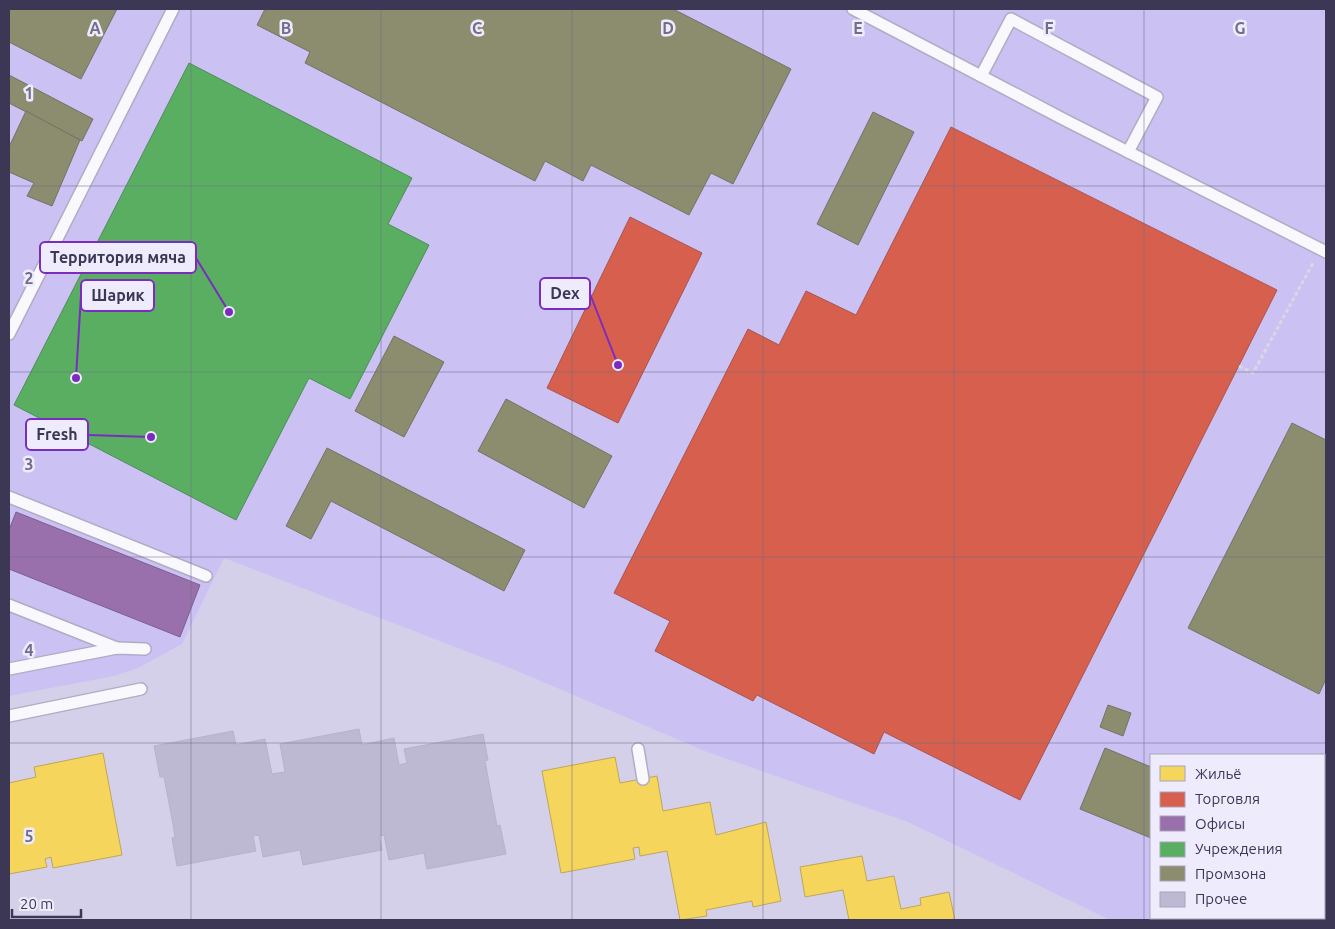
<svg xmlns="http://www.w3.org/2000/svg" width="1335" height="929" font-family="Ubuntu,sans-serif">
  <style>
    .built { fill: #cbc2f3; fill-rule: evenodd }
    .homes { fill: #f6d55c; stroke: #bea65a }
    .shops { fill: #d6604d; stroke: #a85450 }
    .offices { fill: #9970ab; stroke: #7d5f92 }
    .public { fill: #5aae61; stroke: #518a5e }
    .industry { fill: #8c8c6e; stroke: #747267 }
    .building { fill: #beb9d3; stroke: #b7b2cc }
    .lines { fill: none; stroke-linecap: round; stroke-linejoin: round }
    .lane-casing { stroke: #b1acc5; stroke-width: 14 }
    .path { stroke: #d9d8e0; stroke-width: 3; stroke-dasharray: 4 2.5; stroke-linecap: butt }
    .lane { stroke: #f9f8fc; stroke-width: 11 }
    .grid { fill: none; stroke: #726d8a; stroke-width: 1; stroke-opacity: 0.55 }
    .grid-label { font-size: 16px; text-anchor: middle; font-weight: bold; fill: #726d8a; stroke: #eeecfc; stroke-width: 5; stroke-linejoin: round; paint-order: stroke }
    .leader { fill: none; stroke: #7b2cbf; stroke-width: 2 }
    .callout-dot { fill: #7b2cbf; stroke: #eeecfc; stroke-width: 2 }
    .callout { fill: #eeecfc; stroke: #7b2cbf; stroke-width: 2 }
    .callout-label { font-size: 16px; text-anchor: middle; font-weight: bold; fill: #3d3756 }
  </style>
  <rect width="100%" height="100%" fill="#d5d0ea"/>
  <path class="built" d="M 9,9 L 1326,9 L 1326,920 L 1110,920 L 908,822 L 707,752 L 515,670 L 224,558 L 182,644 L 138,668 L 114,676 L 9,696 ZM 1151,755 L 1324,755 L 1324,918 L 1151,918 Z"/>
  <g class="homes">
    <path d="M 103,753 L 122,855 L 53,868 L 51,857 L 45,859 L 47,867 L 9,874 L 9,783 L 36,777 L 34,767 Z"/>
    <path d="M 615,757 L 620,783 L 657,776 L 663,811 L 710,802 L 716,835 L 766,822 L 781,901 L 753,907 L 752,901 L 706,910 L 707,916 L 680,920 L 667,851 L 640,856 L 639,847 L 633,848 L 635,859 L 561,873 L 542,771 Z"/>
    <path d="M 862,856 L 867,881 L 894,876 L 901,909 L 921,905 L 920,898 L 949,892 L 955,920 L 849,920 L 843,890 L 805,897 L 800,867 Z"/>
  </g>
  <g class="shops">
    <path d="M 951,127 L 1277,290 L 1020,800 L 884,732 L 874,754 L 757,695 L 753,701 L 655,651 L 670,621 L 614,593 L 748,329 L 779,345 L 806,291 L 856,315 Z"/>
    <path d="M 630,217 L 702,253 L 618,423 L 547,388 Z"/>
  </g>
  <g class="offices">
    <path d="M 16,512 L 200,585 L 180,637 L 9,569 L 9,530 Z"/>
    <path d="M 1326,856 L 1326,886 L 1324,884 L 1324,861 Z"/>
  </g>
  <path class="public" d="M 189,63 L 412,178 L 388,224 L 429,245 L 350,399 L 309,378 L 236,520 L 14,405 Z"/>
  <g class="industry">
    <path d="M 9,9 L 117,9 L 81,79 L 9,42 Z"/>
    <path d="M 265,9 L 673,9 L 791,69 L 733,184 L 711,173 L 689,215 L 591,165 L 583,181 L 545,161 L 535,181 L 305,63 L 310,52 L 257,25 Z"/>
    <path d="M 9,75 L 93,119 L 82,141 L 9,103 Z"/>
    <path d="M 26,111 L 80,140 L 52,206 L 27,196 L 34,183 L 9,172 L 9,147 Z"/>
    <path d="M 873,112 L 914,132 L 858,245 L 817,224 Z"/>
    <path d="M 394,336 L 444,362 L 404,437 L 355,411 Z"/>
    <path d="M 506,399 L 612,456 L 584,508 L 478,451 Z"/>
    <path d="M 1292,423 L 1326,440 L 1326,679 L 1319,694 L 1188,628 Z"/>
    <path d="M 327,448 L 525,550 L 504,591 L 331,501 L 311,539 L 286,526 Z"/>
    <path d="M 1108,705 L 1131,713 L 1123,736 L 1100,727 Z"/>
    <path d="M 1105,748 L 1151,767 L 1151,838 L 1080,809 Z"/>
  </g>
  <path class="building" d="M 359,729 L 362,745 L 394,738 L 399,765 L 407,763 L 404,749 L 483,734 L 488,760 L 485,761 L 497,826 L 500,825 L 506,854 L 427,869 L 424,853 L 389,860 L 384,835 L 379,836 L 382,850 L 303,865 L 300,850 L 263,857 L 259,835 L 253,836 L 256,851 L 177,866 L 172,838 L 175,837 L 173,824 L 164,777 L 160,777 L 154,746 L 233,731 L 236,745 L 265,739 L 272,774 L 285,772 L 280,744 Z"/>
  <g class="lines">
    <g class="lane-casing">
      <g id="lane">
        <path d="M 853,9 L 1067,121 L 1326,252"/>
        <path d="M 981,76 L 1011,19 L 1157,97 L 1128,152"/>
        <path d="M 9,334 L 173,9"/>
        <path d="M 9,497 L 206,576"/>
        <path d="M 9,605 L 117,648"/>
        <path d="M 9,669 L 117,648 L 145,649"/>
        <path d="M 9,716 L 141,689"/>
        <path d="M 638,749 L 643,779"/>
      </g>
    </g>
    <path class="path" d="M 1239,366 L 1253,373 L 1313,263"/>
    <use href="#lane" class="lane"/>
  </g>
  <path class="grid" d="M 191,9 L 191,920M 381,9 L 381,920M 572,9 L 572,920M 763,9 L 763,920M 954,9 L 954,920M 1144,9 L 1144,920M 9,186 L 1326,186M 9,372 L 1326,372M 9,557 L 1326,557M 9,743 L 1326,743"/>
  <g class="grid-label">
    <text x="95" y="34">A</text>
    <text x="286" y="34">B</text>
    <text x="477" y="34">C</text>
    <text x="668" y="34">D</text>
    <text x="858" y="34">E</text>
    <text x="1049" y="34">F</text>
    <text x="1240" y="34">G</text>
    <text x="29" y="99">1</text>
    <text x="29" y="284">2</text>
    <text x="29" y="470">3</text>
    <text x="29" y="656">4</text>
    <text x="29" y="842">5</text>
  </g>
  <path class="leader" d="M229 312L196 258M618 365L590 294M76 378L81 295M151 437L88 435"/>
  <g class="callout-dot">
    <circle cx="229" cy="312" r="5"/>
    <circle cx="618" cy="365" r="5"/>
    <circle cx="76" cy="378" r="5"/>
    <circle cx="151" cy="437" r="5"/>
  </g>
  <g class="callout">
    <rect x="40" y="242" width="156" height="31" rx="5"/>
    <rect x="540" y="278" width="50" height="31" rx="5"/>
    <rect x="81" y="280" width="73" height="31" rx="5"/>
    <rect x="26" y="419" width="62" height="31" rx="5"/>
  </g>
  <g class="callout-label">
    <text x="118" y="263">Территория мяча</text>
    <text x="565" y="299">Dex</text>
    <text x="118" y="301">Шарик</text>
    <text x="57" y="440">Fresh</text>
  </g>
  <rect width="1335" height="929" fill="none" stroke="#3d3756" stroke-width="20"/>
  <rect x="1150" y="754" width="175" height="165" fill="#eeecfc" stroke="#a7a4ba"/>
  <rect x="1160" y="766" width="25" height="15" fill="#f6d55c" stroke="#a7a4ba"/>
  <text x="1195" y="779" font-size="15" fill="#3d3756">Жильё</text>
  <rect x="1160" y="792" width="25" height="15" fill="#d6604d" stroke="#a7a4ba"/>
  <text x="1195" y="804" font-size="15" fill="#3d3756">Торговля</text>
  <rect x="1160" y="816" width="25" height="15" fill="#9970ab" stroke="#a7a4ba"/>
  <text x="1195" y="829" font-size="15" fill="#3d3756">Офисы</text>
  <rect x="1160" y="842" width="25" height="15" fill="#5aae61" stroke="#a7a4ba"/>
  <text x="1195" y="854" font-size="15" fill="#3d3756">Учреждения</text>
  <rect x="1160" y="866" width="25" height="15" fill="#8c8c6e" stroke="#a7a4ba"/>
  <text x="1195" y="879" font-size="15" fill="#3d3756">Промзона</text>
  <rect x="1160" y="892" width="25" height="15" fill="#beb9d3" stroke="#a7a4ba"/>
  <text x="1195" y="904" font-size="15" fill="#3d3756">Прочее</text>
  <path d="M12 909v8h69v-8" fill="none" stroke="#3d3756" stroke-width="2.5"/>
  <text x="20" y="909" font-size="15" fill="#3d3756" stroke="#eeecfc" stroke-width="4" paint-order="stroke">20 m</text>
</svg>
